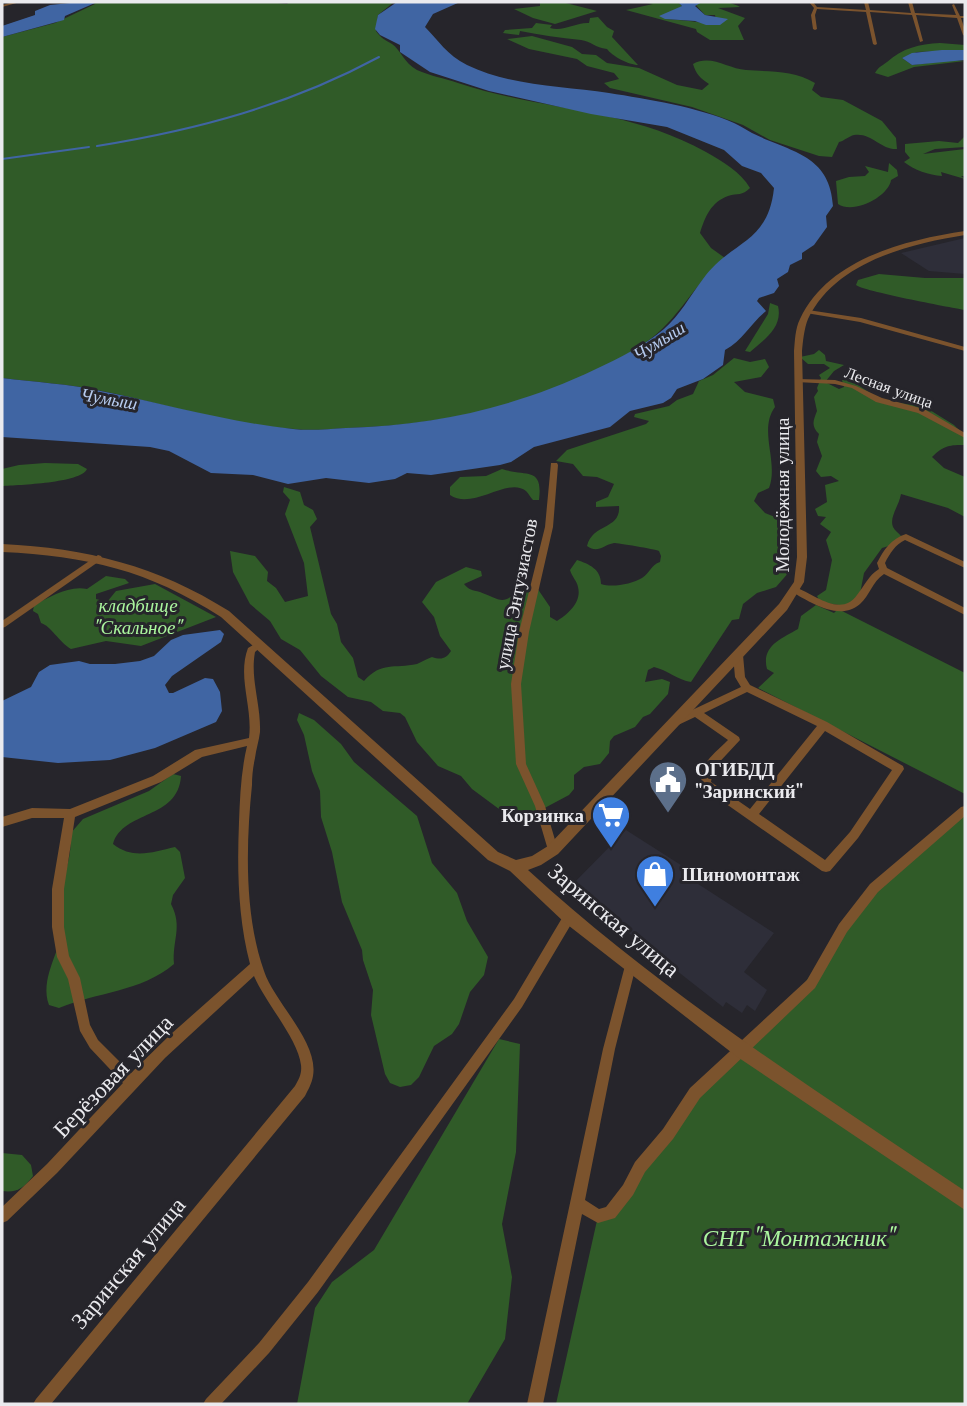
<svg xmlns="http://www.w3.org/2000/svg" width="967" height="1406" font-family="'Libre Baskerville',serif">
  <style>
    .built { fill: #2e2e39 }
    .green { fill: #305b28 }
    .water { fill: #4065a3 }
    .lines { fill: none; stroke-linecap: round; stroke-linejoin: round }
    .stream { stroke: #4065a3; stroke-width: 2 }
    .minor { fill: #7b532d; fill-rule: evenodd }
    .tertiary { fill: #7b532d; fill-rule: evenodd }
    .labels { text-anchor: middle; stroke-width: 6; stroke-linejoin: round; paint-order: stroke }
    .far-street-label { font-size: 16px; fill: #eaeaee; stroke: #26252b }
    .far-water-label { font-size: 18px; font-style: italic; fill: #b6cbef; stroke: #26252b }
    .street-label { font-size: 19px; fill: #eaeaee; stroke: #26252b }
    .park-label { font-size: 19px; font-style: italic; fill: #abf69e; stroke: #26252b }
    .poi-label { font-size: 19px; font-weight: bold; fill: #eaeaee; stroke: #26252b; text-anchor: start }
    .near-street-label { font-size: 23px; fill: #eaeaee; stroke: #26252b }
    .near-park-label { font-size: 23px; font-style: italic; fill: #abf69e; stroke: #26252b }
  </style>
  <rect width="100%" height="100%" fill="#26252b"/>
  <g class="built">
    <path d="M 965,238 L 965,274 L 929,271 L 901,253 Z"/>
    <path d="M 626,830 L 684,867 L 681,873 L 774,933 L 744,972 L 767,990 L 755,1011 L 747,1005 L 742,1013 L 726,1002 L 723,1007 L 570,887 Z"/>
  </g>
  <g class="green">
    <path d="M 91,2 L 268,2 L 288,4 L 286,2 L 394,2 L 378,15 L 376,31 C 381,38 385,40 392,44 C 400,49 404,63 417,70 C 430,76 444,78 458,83 C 539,110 628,108 706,152 C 722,161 741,172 750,188 C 742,196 738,193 728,196 C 711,202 705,217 700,233 L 711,248 L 725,258 C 694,283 679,320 645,343 C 558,401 451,425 348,428 C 330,429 312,431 295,429 C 230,425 165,404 102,391 C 69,384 35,382 2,378 L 2,37 L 55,23 L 95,4 Z"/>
    <path d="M 540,2 L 562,2 L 597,11 L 555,24 L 533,18 L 514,9 L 540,6 Z"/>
    <path d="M 640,2 L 678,2 L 682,6 L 668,15 L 665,19 C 683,20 700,22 717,25 L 715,15 L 705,15 L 695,4 C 709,0 728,0 740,7 L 718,8 L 745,18 L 738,26 L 744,40 L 710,40 L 697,32 L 696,29 L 626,10 L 653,4 Z"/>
    <path d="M 598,17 L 607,27 L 614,31 L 612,37 L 638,65 C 629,65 612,56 607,49 C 595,48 591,41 581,40 C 560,38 540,35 520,31 L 519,35 L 503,33 L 505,30 L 532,28 L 536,23 L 552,25 L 550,28 C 564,32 576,22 589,23 L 590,18 Z"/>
    <path d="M 532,36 L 572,47 L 582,54 L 596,55 L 607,63 L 639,68 L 677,85 L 702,90 L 709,84 C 700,78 696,74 693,64 C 711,54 728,69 746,70 C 769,72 794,70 815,83 L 812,90 L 821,97 L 843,100 L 882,121 L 896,138 L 897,149 C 881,150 871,132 854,135 C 849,136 844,141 839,142 L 832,157 L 819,156 L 770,140 L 743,125 L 692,107 L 610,88 L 604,83 L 619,79 L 614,73 L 587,66 L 577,59 L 529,49 L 507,39 Z"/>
    <path d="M 940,43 L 965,45 L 965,50 L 917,52 L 902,58 L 912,65 L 953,60 L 965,61 L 914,67 L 888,77 L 875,73 C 879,66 882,66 887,62 C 903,48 919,44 940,43 Z"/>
    <path d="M 965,136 L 965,147 L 935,149 L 923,154 L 965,149 L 965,176 L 961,176 L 965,179 L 941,172 L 942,176 C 929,175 914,170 904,162 L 910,158 L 905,152 L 905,144 L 939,141 L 958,143 Z"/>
    <path d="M 889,163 L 897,170 L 898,176 L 891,180 C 889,196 854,215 838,204 L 836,181 L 849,177 L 865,176 L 869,172 L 865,166 L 888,172 Z"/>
    <path d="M 879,274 L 925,278 L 965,278 L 965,310 C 948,307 863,291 856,285 L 858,280 Z"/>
    <path d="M 770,303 L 778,306 C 783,327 765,339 750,352 L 745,351 L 768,314 Z"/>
    <path d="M 819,350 L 825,355 L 826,361 L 844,365 L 834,371 L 825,382 L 839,389 L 844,387 L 842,380 L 850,380 L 881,400 L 925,407 L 954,425 L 965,436 L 965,445 C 950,445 944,445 932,457 L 944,468 L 965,477 L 965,517 L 948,508 L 901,494 C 899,506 889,517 893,527 C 895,531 899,533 901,536 L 892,545 L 882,548 L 864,573 L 859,599 L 845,606 L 820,602 L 817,596 L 826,590 L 832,560 L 826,540 L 831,532 L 820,524 L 826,517 L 818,516 L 815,509 L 827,502 L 825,485 L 839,481 L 831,476 L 821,477 L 816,471 L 822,456 L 817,442 L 819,434 C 811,426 813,421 817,411 L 814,397 L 818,391 L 817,388 L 821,378 L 819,375 L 830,368 L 824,364 L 808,364 L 800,357 L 814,354 Z"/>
    <path d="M 734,358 L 750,362 L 765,359 L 769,367 L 761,377 L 734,382 L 745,392 L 773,399 L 775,407 C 758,430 779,462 769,488 L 758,493 L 754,501 L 765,513 L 790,523 L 790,571 L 776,587 L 757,593 L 743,604 L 739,619 L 732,620 L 691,682 C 678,680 667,670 654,667 L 648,670 L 645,682 L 662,679 L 670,682 L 668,694 L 650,714 L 643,717 L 635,727 L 614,736 L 610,741 L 609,753 L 600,764 L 584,767 L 574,775 L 574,789 L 569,795 L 522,820 L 499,809 L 472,789 L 461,776 L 438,766 L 417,742 L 405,717 L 400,713 L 383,711 L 371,702 L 348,697 L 321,676 L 300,650 L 281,639 L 270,621 L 250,604 L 233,572 L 230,551 L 255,556 L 268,572 L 267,581 L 276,588 L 285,602 L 308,596 L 304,563 L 285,514 L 290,500 L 283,492 L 284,487 L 300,492 L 304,505 L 313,510 L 317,519 L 310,527 L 331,614 L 337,624 L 341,642 L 353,658 L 358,677 L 364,681 C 382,661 394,669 417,664 C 422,662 426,659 432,657 C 441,660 446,659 451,651 L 440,636 L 434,617 L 422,602 L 436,582 L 466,567 L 481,571 L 482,576 L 464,584 C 469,590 472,590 480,592 C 499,599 505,608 520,586 L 535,585 L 550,607 L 550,617 L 557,621 C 568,614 582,602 578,587 C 577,581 572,577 570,570 L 577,560 C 589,564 601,569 601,584 C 612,588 632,584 642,578 C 650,573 651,565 660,562 L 661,556 L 659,551 C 655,549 617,543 614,543 C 603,545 598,554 587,546 C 593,523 621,530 619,506 L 596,507 L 596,502 L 608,497 L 614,484 L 597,477 L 583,476 L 573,464 L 556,461 L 567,450 L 646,424 L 649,421 L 634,417 L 635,414 L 669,406 L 677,400 L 693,394 L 699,381 L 713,375 Z"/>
    <path d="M 45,463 L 78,464 L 87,469 C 81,483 19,485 2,486 L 2,469 L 19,465 Z"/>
    <path d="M 502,469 C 527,477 543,466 539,500 L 533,500 C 530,497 529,494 526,491 C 508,476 473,511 450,495 L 450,487 L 460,477 L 486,476 Z"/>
    <path d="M 106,576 L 125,579 L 129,583 L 96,594 L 96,599 L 107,602 L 116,591 L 155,584 L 216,617 L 141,646 L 106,641 L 71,649 C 58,641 51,626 41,623 L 38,614 L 33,611 L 34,605 C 50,597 69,585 87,589 Z"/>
    <path d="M 816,605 L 834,613 L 838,609 L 965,673 L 965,794 L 758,688 L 774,673 L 767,669 C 761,646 781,639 798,629 L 801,616 Z"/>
    <path d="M 299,713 L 314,720 L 341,744 L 354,762 L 417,816 L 432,863 L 457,893 L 467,921 L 488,957 L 484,975 L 470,992 L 459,1024 L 452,1034 L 434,1046 L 419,1077 L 411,1085 L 400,1087 L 390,1083 L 385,1074 L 371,1015 L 373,990 L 363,960 L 362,950 L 342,902 L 332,852 L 321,817 L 320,791 L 312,771 L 304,735 L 297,720 Z"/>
    <path d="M 173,774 L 181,776 C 178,820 123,810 113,844 C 133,860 153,852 175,847 L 180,852 L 185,878 L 173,895 L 171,904 C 183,927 172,940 174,964 C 141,992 97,992 59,1008 L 49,1005 C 40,979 58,956 62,931 C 63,924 60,916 60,909 C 58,883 74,860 70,834 L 83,819 L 149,791 Z"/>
    <path d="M 965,810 L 965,1404 L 556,1404 L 598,1216 L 605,1216 L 695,1093 L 788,1006 L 874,888 Z"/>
    <path d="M 499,1039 L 520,1044 L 516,1152 L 502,1224 L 512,1277 L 505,1339 L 467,1404 L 297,1404 L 315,1308 L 332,1282 L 374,1250 Z"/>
    <path d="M 2,1153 L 22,1155 L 31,1165 L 33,1176 C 24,1188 17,1193 2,1191 Z"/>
  </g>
  <g class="water">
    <path d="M 80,2 L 95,3 L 65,16 L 64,20 L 2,37 L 2,26 L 35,15 L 35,11 L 50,5 Z"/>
    <path d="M 397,2 L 460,2 L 433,14 L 425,27 C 438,40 447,55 467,65 C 510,86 563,86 609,93 C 647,99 698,107 734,123 C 741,126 746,130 752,133 C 790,152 830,154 833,206 L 826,216 L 827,227 L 814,245 L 802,253 L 802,259 L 790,265 L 788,272 L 777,279 L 779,286 L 774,293 L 759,298 L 757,301 L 766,311 C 751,323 743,340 725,350 L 723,365 L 703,379 L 677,389 L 671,398 L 663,403 L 630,411 L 610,427 L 534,447 L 511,462 L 500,465 L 431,475 L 407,473 L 395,479 L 369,483 L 326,478 L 288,484 L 253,475 L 211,473 L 169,451 L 150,447 L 2,437 L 2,378 C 35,382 69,384 101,391 C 165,404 228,422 293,429 C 310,431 329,429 346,428 C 436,425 514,408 596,369 C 620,358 643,346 664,329 C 680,315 690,296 703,279 C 731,240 768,245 774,188 L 761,173 L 742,166 L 724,150 L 667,127 L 591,114 L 489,91 L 430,72 L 400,52 L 400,45 L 380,35 L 375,29 L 378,15 Z"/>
    <path d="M 678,2 L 702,2 L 695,6 L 705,15 L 728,19 L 720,25 L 706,25 L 695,21 L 665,19 L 659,16 L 682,6 Z"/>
    <path d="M 942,50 L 965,50 L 965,60 L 912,65 L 902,58 L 912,53 Z"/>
    <path d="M 220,630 L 224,634 L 221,642 L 172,676 L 165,685 L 169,693 L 173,693 L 205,678 L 213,679 L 220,692 L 222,711 L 216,722 L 155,748 L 110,760 L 58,763 L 2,757 L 2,701 L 31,687 L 39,672 L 50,665 L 79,661 L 90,664 L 115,664 L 140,661 L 154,656 L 171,640 L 183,635 Z"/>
  </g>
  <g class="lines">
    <g class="stream">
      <path d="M 97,146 C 197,130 290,105 379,57"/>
      <path d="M 2,159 L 89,147"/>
    </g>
    <g class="minor">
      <path d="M 14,2 L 20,2 L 2,7 L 2,5 Z"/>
      <path d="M 809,2 L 813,2 L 817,7 L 866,10 L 864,2 L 868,2 L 870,10 L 911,13 L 908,2 L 912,2 L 915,13 L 956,15 L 952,5 L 954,4 L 960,16 L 965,16 L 965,18 L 961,18 L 965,30 L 965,36 L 963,35 L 957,18 L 916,15 L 923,41 L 920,42 L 912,15 L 870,12 L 877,44 L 875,45 L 873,44 L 866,12 L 817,9 L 815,15 L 817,29 L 815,30 L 813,29 L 811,15 L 814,8 Z"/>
      <path d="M 808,310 L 861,318 L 965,347 L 965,351 L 860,322 L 806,313 L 806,311 Z"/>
      <path d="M 798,379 L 835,380 L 856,386 L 882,398 L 924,409 L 965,433 L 965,438 L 918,413 L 876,402 L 852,388 L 835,384 L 796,382 L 795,381 Z"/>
      <path d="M 551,463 L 557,463 L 558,465 L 553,527 L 529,632 L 521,684 L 526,764 L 545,806 L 558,850 L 557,853 L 553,855 L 549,853 L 548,850 L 535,806 L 516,764 L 511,684 L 519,632 L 545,527 Z"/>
      <path d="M 906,534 L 965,562 L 965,568 L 905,540 C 895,545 890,553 885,563 L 887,568 L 965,608 L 965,615 L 884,574 C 872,582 870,595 860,604 C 840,622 810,602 792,592 L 791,590 L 795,587 C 814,594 841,618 857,595 C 865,585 868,576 879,569 L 877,563 C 884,549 891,539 906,534 Z"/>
      <path d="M 98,555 L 101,556 L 102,558 L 101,560 L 5,627 L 2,628 L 2,621 Z"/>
      <path d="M 258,642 L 263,645 L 255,652 C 250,679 261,704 260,732 C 259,741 256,749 255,758 C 253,767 252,776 252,785 C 246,843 244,915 264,971 C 274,1002 319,1042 313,1076 C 312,1083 308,1090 305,1096 L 51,1404 L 33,1404 L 36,1399 L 295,1086 C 299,1079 302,1074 301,1065 C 298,1039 265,1002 254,976 L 165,1058 L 57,1173 L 7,1221 L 2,1223 L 2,1207 L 47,1164 L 123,1083 L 90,1048 L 80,1031 L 68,979 L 57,957 L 52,927 L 52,889 L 64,818 L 32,818 L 2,827 L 2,817 L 32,808 L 70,809 L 153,776 L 195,750 L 249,738 C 253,707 237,677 248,648 ZM 247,746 C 241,771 240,797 239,822 C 237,870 238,918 250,964 L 171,1034 L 131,1073 L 98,1040 L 90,1025 L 80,978 L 69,956 L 64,927 L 64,889 L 75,817 L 161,782 L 202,757 Z"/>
      <path d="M 738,652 L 743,655 L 745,677 L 750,685 L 827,722 L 903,766 L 904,769 L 858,838 L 830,871 L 826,872 L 822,871 L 702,787 C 698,764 713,755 728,740 L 695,717 L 676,726 L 673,725 L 671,722 L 673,719 L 741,687 L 735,677 L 733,655 ZM 747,692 L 817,726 L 750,809 L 711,782 L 713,769 L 740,740 L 739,737 L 704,713 ZM 825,731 L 892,770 L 850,832 L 825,860 L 759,814 Z"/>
      <path d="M 965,806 L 965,816 L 878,892 L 847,932 L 815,988 L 700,1098 L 673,1139 L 645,1172 L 633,1195 L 615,1218 L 598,1223 L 582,1214 L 543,1404 L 527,1404 L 603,1049 L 626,962 L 630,960 L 634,962 L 636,966 L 615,1049 L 585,1200 L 599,1209 L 606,1207 L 623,1185 L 635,1162 L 663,1129 L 690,1088 L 807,980 L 839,924 L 870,884 L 961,807 Z"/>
      <path d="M 569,912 L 573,913 L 575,917 L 573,921 L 522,1007 L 318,1292 L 269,1353 L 221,1404 L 203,1404 L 206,1399 L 259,1343 L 308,1282 L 514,999 L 565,913 Z"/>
    </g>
    <path class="tertiary" d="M 965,231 L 965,235 C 909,244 835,262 808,319 C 804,329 803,341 802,351 L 807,557 L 804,582 L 787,610 L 558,854 L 541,865 L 528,870 C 661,992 815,1090 965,1191 L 965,1210 L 736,1056 L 564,922 L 510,871 L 488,860 L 221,617 C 148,570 87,556 2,552 L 2,544 C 87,548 157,566 229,611 L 498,852 L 516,860 L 532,856 L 548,846 L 779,604 L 794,582 L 797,557 L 794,351 C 795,341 795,329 800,319 C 828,259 905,240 965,231 Z"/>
  </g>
  <defs>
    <g id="civic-pin" transform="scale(2.0125)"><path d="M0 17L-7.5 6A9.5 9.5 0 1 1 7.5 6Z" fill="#5c6f8a" stroke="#26252b"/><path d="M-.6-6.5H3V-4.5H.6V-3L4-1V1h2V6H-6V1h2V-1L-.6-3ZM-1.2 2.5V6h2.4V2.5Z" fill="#fff"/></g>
    <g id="supermarket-pin" transform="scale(2.0125)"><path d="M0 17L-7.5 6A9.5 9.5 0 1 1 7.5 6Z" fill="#3f7fe0" stroke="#26252b"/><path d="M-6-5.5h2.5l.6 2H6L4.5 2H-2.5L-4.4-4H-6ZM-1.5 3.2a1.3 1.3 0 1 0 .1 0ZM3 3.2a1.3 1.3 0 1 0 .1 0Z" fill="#fff"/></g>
    <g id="shop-pin" transform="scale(2.0125)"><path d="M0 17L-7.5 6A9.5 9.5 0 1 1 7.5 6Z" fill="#3f7fe0" stroke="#26252b"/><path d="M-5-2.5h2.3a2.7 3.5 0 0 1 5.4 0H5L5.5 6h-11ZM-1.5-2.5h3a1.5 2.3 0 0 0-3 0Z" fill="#fff"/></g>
  </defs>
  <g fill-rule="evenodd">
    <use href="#civic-pin" x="668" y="780"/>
    <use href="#supermarket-pin" x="611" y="815"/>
    <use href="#shop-pin" x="655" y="874"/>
  </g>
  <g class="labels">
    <g class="far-street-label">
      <text transform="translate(889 387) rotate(20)" y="6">Лесная улица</text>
    </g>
    <g class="far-water-label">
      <text transform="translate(659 341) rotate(-32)" y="6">Чумыш</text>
      <text transform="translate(109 399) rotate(10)" y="6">Чумыш</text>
    </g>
    <g class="street-label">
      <text transform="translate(782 495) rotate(-90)" y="7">Молодёжная улица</text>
      <text transform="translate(516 594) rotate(-79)" y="7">улица Энтузиастов</text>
    </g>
    <g class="park-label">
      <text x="138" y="612">кладбище<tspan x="138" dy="22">"Скальное"</tspan></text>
    </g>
    <g class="poi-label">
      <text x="695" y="776">ОГИБДД<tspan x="695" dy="22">"Заринский"</tspan></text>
      <text x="584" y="822" text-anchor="end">Корзинка</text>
      <text x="682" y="881">Шиномонтаж</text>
    </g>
    <g class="near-street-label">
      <text transform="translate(614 920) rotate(40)" y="8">Заринская улица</text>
      <text transform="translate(113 1076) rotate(-46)" y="8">Берёзовая улица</text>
      <text transform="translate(128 1263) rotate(-50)" y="8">Заринская улица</text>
    </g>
    <g class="near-park-label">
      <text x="799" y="1246">СНТ "Монтажник"</text>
    </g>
  </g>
  <rect width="967" height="1406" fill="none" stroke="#eaeaee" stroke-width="7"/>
</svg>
